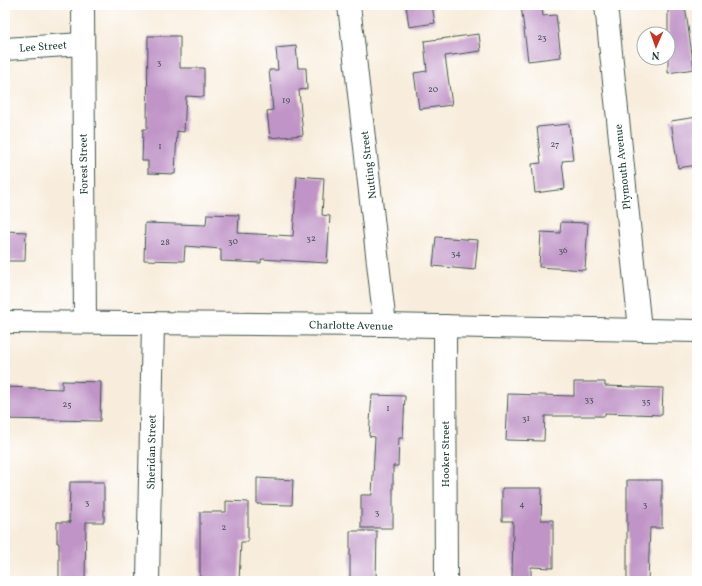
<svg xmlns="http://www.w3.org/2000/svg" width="702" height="586" font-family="Vollkorn,serif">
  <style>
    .building { fill: #c094c7 }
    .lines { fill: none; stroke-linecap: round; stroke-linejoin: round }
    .minor-casing { stroke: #40574d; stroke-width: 24 }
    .minor { stroke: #fff; stroke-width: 22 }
    .labels { text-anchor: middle; stroke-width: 3.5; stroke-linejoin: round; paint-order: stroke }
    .number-label { font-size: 9px; fill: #475359 }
    .street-label { font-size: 11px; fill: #1f3d34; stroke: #fff }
  </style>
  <rect width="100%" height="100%" fill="#fff"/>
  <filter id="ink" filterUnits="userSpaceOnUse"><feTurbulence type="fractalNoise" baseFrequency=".025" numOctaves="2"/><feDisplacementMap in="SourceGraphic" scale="8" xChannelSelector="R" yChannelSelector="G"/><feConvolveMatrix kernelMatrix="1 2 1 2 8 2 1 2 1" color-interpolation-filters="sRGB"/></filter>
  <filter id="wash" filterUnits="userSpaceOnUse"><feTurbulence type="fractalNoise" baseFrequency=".012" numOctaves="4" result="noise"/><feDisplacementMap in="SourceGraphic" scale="16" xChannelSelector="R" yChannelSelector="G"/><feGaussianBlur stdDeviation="0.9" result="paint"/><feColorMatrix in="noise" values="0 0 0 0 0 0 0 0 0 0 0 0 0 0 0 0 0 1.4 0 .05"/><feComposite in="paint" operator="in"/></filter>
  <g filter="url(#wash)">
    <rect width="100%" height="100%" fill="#f8eddc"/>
    <g id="blocks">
      <g class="building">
        <path d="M 406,5 L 432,5 L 435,23 L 409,27 Z"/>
        <path d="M 521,5 L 542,5 L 543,16 L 556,15 L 561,57 L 528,61 Z"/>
        <path d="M 668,5 L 685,5 L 694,69 L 668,73 Z"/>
        <path d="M 479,34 L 481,51 L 445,56 L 452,105 L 419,109 L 414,73 L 427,71 L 424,41 Z"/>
        <path d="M 148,36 L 180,36 L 180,68 L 204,68 L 204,97 L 186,96 L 184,132 L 177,131 L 175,174 L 148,173 L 148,161 L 142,161 L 143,129 L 147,129 Z"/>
        <path d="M 296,46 L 298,68 L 306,68 L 307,89 L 299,90 L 303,135 L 270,138 L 267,111 L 273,110 L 269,70 L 278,70 L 276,48 Z"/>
        <path d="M 697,117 L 697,165 L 678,168 L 671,121 Z"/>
        <path d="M 569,124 L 573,160 L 562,161 L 565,189 L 535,193 L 532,164 L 541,163 L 537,127 Z"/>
        <path d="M 297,176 L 324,178 L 322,215 L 330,216 L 327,263 L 261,259 L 261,263 L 221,261 L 221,249 L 185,246 L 184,261 L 144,260 L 145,223 L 206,225 L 207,214 L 239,215 L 238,233 L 293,236 Z"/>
        <path d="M 561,222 L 588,223 L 585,270 L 539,267 L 541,232 L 560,233 Z"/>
        <path d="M 5,231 L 26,232 L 25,261 L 5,261 Z"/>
        <path d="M 436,237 L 478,240 L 475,270 L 433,266 Z"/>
        <path d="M 62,381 L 101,382 L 100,421 L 5,419 L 5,387 L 62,389 Z"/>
        <path d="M 574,382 L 605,382 L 605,386 L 663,388 L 662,415 L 605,413 L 605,416 L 545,416 L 544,441 L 506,440 L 508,394 L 574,396 Z"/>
        <path d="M 372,395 L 405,396 L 403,438 L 399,438 L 398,466 L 393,466 L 393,528 L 361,528 L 361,495 L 372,495 L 375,437 L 369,436 Z"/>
        <path d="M 257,478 L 293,480 L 292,505 L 257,504 Z"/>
        <path d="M 627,480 L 662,480 L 662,528 L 650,528 L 648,581 L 627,581 Z"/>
        <path d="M 70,482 L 104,482 L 104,522 L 86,522 L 85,581 L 59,581 L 59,543 L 57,543 L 57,522 L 71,522 L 69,522 Z"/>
        <path d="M 502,488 L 542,488 L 541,520 L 553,520 L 553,568 L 531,567 L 531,581 L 512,581 L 513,521 L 502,521 Z"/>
        <path d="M 226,501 L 248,502 L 248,542 L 241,542 L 239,581 L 200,581 L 200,512 L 226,512 Z"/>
        <path d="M 350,531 L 377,531 L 376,581 L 350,581 Z"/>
      </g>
    </g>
  </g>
  <g filter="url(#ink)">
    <use href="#blocks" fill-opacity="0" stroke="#40574d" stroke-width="1"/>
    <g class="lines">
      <g class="minor-casing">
        <g id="minor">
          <path d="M 83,5 L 85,322"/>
          <path d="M 349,5 L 385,325"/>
          <path d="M 606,5 L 640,329"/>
          <path d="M 5,49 L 82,44"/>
          <path d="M 5,322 L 385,325 L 697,331"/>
          <path d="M 445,326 L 446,581"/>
          <path d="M 148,581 L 153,323"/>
        </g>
      </g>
      <use href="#minor" class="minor"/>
    </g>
  </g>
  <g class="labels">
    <g class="number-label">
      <text x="542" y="40">23</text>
      <text x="159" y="65">3</text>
      <text x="433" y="92">20</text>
      <text x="286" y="103">19</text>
      <text x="555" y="147">27</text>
      <text x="160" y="149">1</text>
      <text x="311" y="241">32</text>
      <text x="233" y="244">30</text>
      <text x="165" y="245">28</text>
      <text x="563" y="253">36</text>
      <text x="456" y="256">34</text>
      <text x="589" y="402">33</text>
      <text x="646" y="404">35</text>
      <text x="67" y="407">25</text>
      <text x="388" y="411">1</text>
      <text x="526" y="421">31</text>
      <text x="87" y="505">3</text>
      <text x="522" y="507">4</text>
      <text x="645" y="507">3</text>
      <text x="377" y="515">3</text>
      <text x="224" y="530">2</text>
    </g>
    <g class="street-label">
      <text transform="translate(43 46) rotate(-4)" y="4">Lee Street</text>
      <text transform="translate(83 164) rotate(-91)" y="4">Forest Street</text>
      <text transform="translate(368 165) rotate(-97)" y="4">Nutting Street</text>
      <text transform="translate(622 167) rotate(-96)" y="4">Plymouth Avenue</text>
      <text transform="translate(351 325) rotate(1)" y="4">Charlotte Avenue</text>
      <text transform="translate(151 452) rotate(-89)" y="4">Sheridan Street</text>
      <text transform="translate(445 454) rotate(-90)" y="4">Hooker Street</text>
    </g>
  </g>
  <rect width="702" height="586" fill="none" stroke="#fff" stroke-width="20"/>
  <g transform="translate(656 46) rotate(182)"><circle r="19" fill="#ffffff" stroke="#a5b1ae"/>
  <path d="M0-3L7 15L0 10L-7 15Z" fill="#c8321e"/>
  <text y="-6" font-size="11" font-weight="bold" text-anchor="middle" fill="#1f3d34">N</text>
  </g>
</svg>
